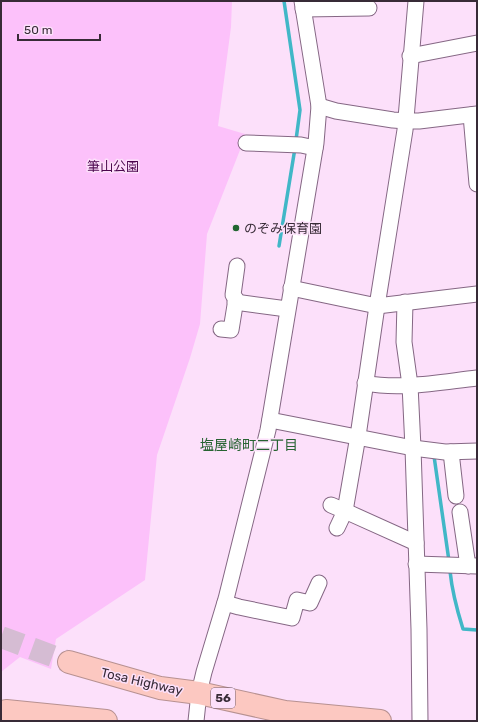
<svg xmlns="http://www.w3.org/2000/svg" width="478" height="722" font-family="Rubik,'Noto Sans JP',sans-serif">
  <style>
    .green { fill: #fcc1fa }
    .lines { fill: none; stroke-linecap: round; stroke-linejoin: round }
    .stream { stroke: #41b7c7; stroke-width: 3.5 }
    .highway-tunnel { stroke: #d5bcd3; stroke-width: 22; stroke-dasharray: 22 11; stroke-linecap: butt }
    .minor-casing { stroke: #856784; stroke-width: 17 }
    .highway-casing { stroke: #b79191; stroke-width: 24 }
    .minor { stroke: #fff; stroke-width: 15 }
    .highway { stroke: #fcc8c1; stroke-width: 22 }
    .poi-dot { fill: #226530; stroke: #fce0fa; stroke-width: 1.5 }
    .labels { text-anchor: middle; stroke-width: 3; stroke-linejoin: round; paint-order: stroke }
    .shield { fill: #fce0fa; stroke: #736172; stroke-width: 1 }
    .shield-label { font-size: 12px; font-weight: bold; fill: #382b37 }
    .park-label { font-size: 13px; fill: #4c064e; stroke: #fce0fa }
    .poi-label { font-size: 13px; fill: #382b37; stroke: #fce0fa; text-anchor: start }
    .street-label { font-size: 13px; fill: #382b37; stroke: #fce0fa }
    .neighbourhood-label { font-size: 14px; fill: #276332; stroke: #fce0fa }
  </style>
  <rect width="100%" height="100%" fill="#fce0fa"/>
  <path class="green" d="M 1,1 L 232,1 L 231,27 L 218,126 L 245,134 L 240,150 L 207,234 L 200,324 L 190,358 L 157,455 L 145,580 L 56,639 L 51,669 L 20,657 L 1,672 Z"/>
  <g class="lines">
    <g class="stream">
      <path d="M 284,1 L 300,110 L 296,140"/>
      <path d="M 279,246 L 295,148"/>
      <path d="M 434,456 L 449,561"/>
      <path d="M 450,571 C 452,591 457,610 463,629 L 477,630"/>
    </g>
    <path class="highway-tunnel" d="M 1,637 L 69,662"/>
    <g class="minor-casing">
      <g id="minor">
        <path d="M 303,9 L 369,8"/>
        <path d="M 410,56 L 477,43"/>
        <path d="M 319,106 L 336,111 L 393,120 L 406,121 L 419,121 L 477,114"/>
        <path d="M 471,115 L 477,184"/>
        <path d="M 246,143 L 301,145 L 315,148"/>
        <path d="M 291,288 L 377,306 L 477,294"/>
        <path d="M 235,302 L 287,309"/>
        <path d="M 405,302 L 404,342 L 410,385 L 413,448 L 419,629 L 420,721"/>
        <path d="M 221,329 L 231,330 L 236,299 L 233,295 L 237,266"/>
        <path d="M 365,383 C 401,390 441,382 477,378"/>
        <path d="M 270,420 L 413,448 L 445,452 L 477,451"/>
        <path d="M 451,452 L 456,496"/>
        <path d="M 331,505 L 345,511 L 416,543"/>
        <path d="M 460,512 L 468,566"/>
        <path d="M 337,528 L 345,511 L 358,436 L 377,306 L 405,130 L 416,1"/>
        <path d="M 416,564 L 477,566"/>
        <path d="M 225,603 L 239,607 L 292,618 L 297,600 L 310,603 L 319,583"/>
        <path d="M 196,721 L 199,693 L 204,672 L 226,599 L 268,430 L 316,143 L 319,106 L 302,1"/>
      </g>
    </g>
    <g class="highway-casing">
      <g id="highway">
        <path d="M 69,662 L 160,688 L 199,693 L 285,712 L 380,721"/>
        <path d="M 6,711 L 106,721"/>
      </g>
    </g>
    <use href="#minor" class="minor"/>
    <use href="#highway" class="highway"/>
  </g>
  <circle class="poi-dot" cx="236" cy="228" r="4"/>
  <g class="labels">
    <rect class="shield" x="211" y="688" width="24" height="20" rx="3"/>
    <g class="shield-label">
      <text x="223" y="702">56</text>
    </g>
    <g class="park-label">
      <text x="113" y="171">筆山公園</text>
    </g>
    <g class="poi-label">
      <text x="244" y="233">のぞみ保育園</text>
    </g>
    <g class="street-label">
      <text transform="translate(142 681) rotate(13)" y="5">Tosa Highway</text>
    </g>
    <g class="neighbourhood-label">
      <text x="249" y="450">塩屋崎町二丁目</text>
    </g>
  </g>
  <rect width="478" height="722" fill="none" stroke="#382b37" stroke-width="4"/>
  <path d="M18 34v6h82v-6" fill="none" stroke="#382b37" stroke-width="2"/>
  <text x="24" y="34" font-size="12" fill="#382b37" stroke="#fce0fa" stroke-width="3" paint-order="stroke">50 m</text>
</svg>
